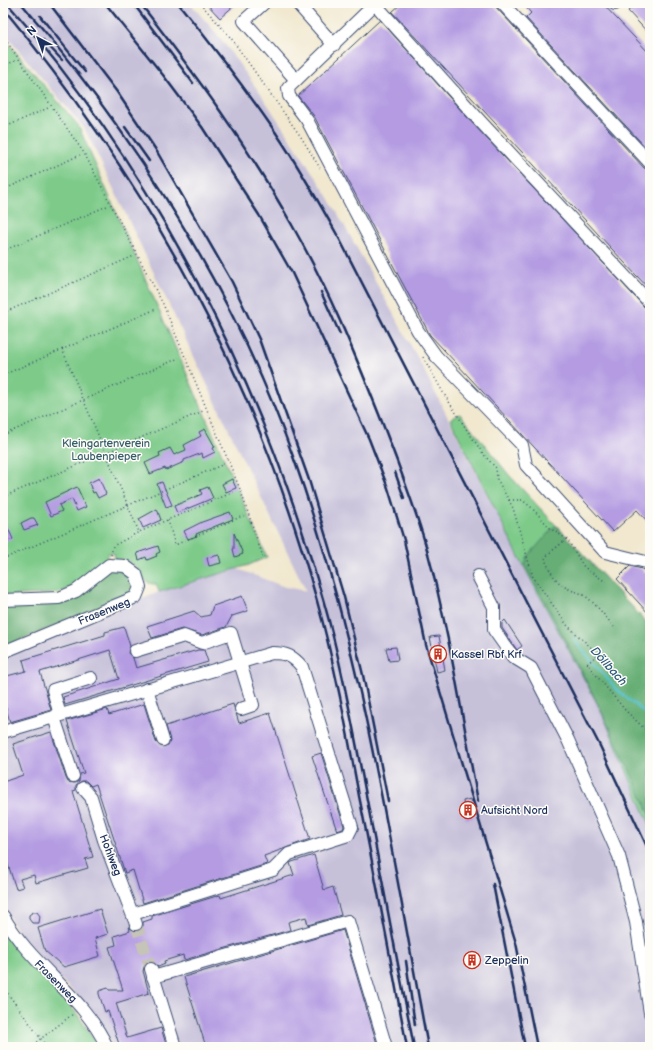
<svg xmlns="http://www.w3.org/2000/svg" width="653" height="1050" font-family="'Balsamiq Sans',sans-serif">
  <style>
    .industrial { fill: #c6c0d9 }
    .green { fill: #7dca89; stroke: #4c7c74 }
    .forest { fill: #66ae75; stroke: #406e6a }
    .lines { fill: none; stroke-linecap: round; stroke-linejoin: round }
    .stream { stroke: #52c0c8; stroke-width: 2.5 }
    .building { fill: #b49be2 }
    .minor-tunnel { stroke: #c6c3b8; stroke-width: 12; stroke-dasharray: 12 6; stroke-linecap: butt }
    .minor-casing { stroke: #3b4b6f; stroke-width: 14 }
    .path { stroke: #3b4b6f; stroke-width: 1.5; stroke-dasharray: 1 3; stroke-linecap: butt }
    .minor { stroke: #fff; stroke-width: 12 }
    .rail { stroke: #1b2f5e; stroke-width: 2.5 }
    .labels { text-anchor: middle; stroke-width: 3; stroke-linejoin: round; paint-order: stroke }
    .park-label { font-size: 11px; fill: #385e6b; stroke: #fdfcf7 }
    .street-label { font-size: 11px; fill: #1b2f5e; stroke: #fdfcf7 }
    .poi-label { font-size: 11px; fill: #1b2f5e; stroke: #fdfcf7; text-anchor: start }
    .water-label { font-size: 12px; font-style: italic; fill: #2c5a7e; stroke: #fdfcf7 }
  </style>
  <rect width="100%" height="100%" fill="#fdfcf7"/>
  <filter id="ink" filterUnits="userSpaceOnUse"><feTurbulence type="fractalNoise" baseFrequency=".025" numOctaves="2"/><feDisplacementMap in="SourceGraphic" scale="8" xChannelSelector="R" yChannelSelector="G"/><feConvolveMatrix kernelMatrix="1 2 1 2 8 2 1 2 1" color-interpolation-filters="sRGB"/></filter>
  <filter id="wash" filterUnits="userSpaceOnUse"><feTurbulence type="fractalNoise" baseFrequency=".012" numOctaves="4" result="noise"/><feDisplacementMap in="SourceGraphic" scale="16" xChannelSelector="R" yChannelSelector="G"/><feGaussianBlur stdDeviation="0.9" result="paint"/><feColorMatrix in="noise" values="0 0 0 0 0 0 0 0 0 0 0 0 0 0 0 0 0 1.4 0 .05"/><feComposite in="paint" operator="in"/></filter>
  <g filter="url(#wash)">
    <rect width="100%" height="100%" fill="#f1e8cf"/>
    <path class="industrial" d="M 3,3 L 190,3 L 221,39 L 260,93 L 328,196 L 415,353 L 523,565 L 600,709 L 650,825 L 650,1047 L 113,1047 L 107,1035 L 86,1005 L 22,940 L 3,906 L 3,657 L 159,592 L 238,569 L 285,587 L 306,591 L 85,129 L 3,32 Z"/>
    <g class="green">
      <path d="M 3,37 L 78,125 L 267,557 L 249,565 L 159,592 L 156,584 C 142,585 142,571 133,564 C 127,560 121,560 114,559 L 115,554 L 108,553 L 106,560 L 72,587 L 59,593 L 3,596 Z"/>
      <path d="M 460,414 L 509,475 L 650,626 L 650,825 L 600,709 L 523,565 L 450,419 Z"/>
      <path d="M 3,929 L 77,1014 L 99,1047 L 3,1047 Z"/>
    </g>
    <g class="forest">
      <path d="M 556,525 L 650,626 L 650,815 C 612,730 570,647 525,565 L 528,556 Z"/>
      <path d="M 121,568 L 130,575 L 135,587 L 126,598 L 3,647 L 3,604 L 60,601 L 108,570 Z"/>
    </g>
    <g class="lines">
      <path class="stream" d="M 574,640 L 616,689 L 650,717"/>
    </g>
    <g id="blocks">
      <g class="building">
        <path d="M 206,3 L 237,3 L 220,18 Z"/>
        <path d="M 402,3 L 492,3 L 644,168 L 650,170 L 650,290 L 392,12 Z"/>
        <path d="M 522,3 L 602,3 L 650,54 L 650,152 L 526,18 L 531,13 Z"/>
        <path d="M 637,3 L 648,3 L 650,5 L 650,35 L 628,11 Z"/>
        <path d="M 380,20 L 475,126 L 650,313 L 650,524 L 637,510 L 613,532 L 430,335 L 314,116 L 298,96 Z"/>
        <path d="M 205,429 L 215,447 L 213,448 L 215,452 L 203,458 L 202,453 L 184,460 L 184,462 L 166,470 L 165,468 L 150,474 L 145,463 L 160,456 L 159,453 L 170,448 L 174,455 L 186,450 L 184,445 L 201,436 L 199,432 Z"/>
        <path d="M 99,478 L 106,494 L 98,498 L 95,492 L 93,493 L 89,483 Z"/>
        <path d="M 232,479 L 236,488 L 226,492 L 222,484 Z"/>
        <path d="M 162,482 L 172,505 L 166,507 L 157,484 Z"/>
        <path d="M 77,487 L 86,507 L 77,511 L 72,499 L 59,505 L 62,511 L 51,516 L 45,502 Z"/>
        <path d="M 208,487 L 213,498 L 177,513 L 174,506 L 202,494 L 200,490 Z"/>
        <path d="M 157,509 L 161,520 L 143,528 L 139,519 Z"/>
        <path d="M 230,512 L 233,519 L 196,534 L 197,536 L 188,539 L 184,531 L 202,522 Z"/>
        <path d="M 3,518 L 13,539 L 3,543 Z"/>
        <path d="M 31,518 L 34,518 L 38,525 L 24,530 L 21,523 Z"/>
        <path d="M 234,533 L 243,554 L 235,557 L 233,549 L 234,549 Z"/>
        <path d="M 158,546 L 160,552 L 156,554 L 157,556 L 147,560 L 146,557 L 139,560 L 137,553 Z"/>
        <path d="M 219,555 L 221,563 L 209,566 L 207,558 Z"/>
        <path d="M 630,566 L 642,569 L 650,577 L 650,615 L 617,579 Z"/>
        <path d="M 242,596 L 248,611 L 232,616 L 226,627 L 202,635 L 182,629 L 152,638 L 147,626 L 194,611 L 201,617 L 210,615 L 213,606 Z"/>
        <path d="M 505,620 L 522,646 L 517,650 L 502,628 L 502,623 Z"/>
        <path d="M 124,627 L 130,646 L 128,653 L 133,658 L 136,668 L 198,650 L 204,650 L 208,662 L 65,705 L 63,697 L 119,679 L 110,650 L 40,672 L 51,710 L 10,722 L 6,708 L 3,709 L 3,677 L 26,671 L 23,660 L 105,635 L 105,632 Z"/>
        <path d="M 439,636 L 445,670 L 437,672 L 430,637 Z"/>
        <path d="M 396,647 L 398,660 L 389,661 L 386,648 Z"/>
        <path d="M 144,704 L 156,742 L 162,747 L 168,745 L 170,741 L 166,726 L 233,704 L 239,723 L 270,713 L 310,839 L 264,856 L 267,864 L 143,903 L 133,870 L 125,873 L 96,784 L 91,786 L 86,781 L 82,781 L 76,785 L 76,790 L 73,791 L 93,857 L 85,859 L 88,868 L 36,883 L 34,875 L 20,879 L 23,887 L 16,889 L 6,858 L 3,859 L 3,782 L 23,775 L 13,744 L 51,732 L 66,778 L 68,782 L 75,783 L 79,781 L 80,774 L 84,773 L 67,721 L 107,709 L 109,715 Z"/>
        <path d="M 321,753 L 344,826 L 343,829 L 337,831 L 312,756 Z"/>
        <path d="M 470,799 L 473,818 L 466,819 L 463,801 Z"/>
        <path d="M 314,855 L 324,890 L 333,887 L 341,915 L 308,925 L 306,917 L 288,922 L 290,930 L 184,960 L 183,955 L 164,961 L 165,964 L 158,967 L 153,962 L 148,962 L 145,964 L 143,971 L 149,993 L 116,1003 L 127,1038 L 161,1028 L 167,1047 L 120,1047 L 108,1011 L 105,1012 L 99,994 L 99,991 L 108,988 L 109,990 L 123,990 L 109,947 L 116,945 L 114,936 L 130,931 L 129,926 L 132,930 L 139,931 L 143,926 L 143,922 L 152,919 L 152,916 L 220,895 L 221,898 L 294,875 L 290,863 L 292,862 Z"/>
        <path d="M 100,909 L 108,934 L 95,938 L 100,956 L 64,967 L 45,951 L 38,928 Z"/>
        <path d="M 33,912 L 37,912 L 40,916 L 39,923 L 32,923 L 29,919 L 29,915 Z"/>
        <path d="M 343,930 L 378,1047 L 206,1047 L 184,977 Z"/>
      </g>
    </g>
  </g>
  <g filter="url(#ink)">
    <use href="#blocks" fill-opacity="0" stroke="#3b4b6f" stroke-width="1"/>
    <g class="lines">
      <path class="minor-tunnel" d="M 136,924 L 151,969"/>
      <g class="minor-casing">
        <g id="minor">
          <path d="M 264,3 L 244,21 L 296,80"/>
          <path d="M 297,3 L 334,45"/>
          <path d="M 376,3 L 288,88 L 289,96 L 307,120 L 418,331 L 436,356 L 522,445 L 526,465 L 605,552 L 650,563"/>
          <path d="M 502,3 L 650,163"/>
          <path d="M 375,4 L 480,121 L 650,303"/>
          <path d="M 615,4 L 616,3"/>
          <path d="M 478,576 L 494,607 L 494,630 L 513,657 L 531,668 L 568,740 L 619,856 L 636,922 L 650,1013"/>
          <path d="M 3,600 L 59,598 L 76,591 L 109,565 L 125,566 L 136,574 L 140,587 L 136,597 L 3,652"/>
          <path d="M 135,651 L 184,636 L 202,643 L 231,633 L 253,705 L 241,709"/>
          <path d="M 147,689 L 163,740"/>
          <path d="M 60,715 L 53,690 L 91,678"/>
          <path d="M 54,717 L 73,776"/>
          <path d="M 3,732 L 272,653 C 286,653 293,656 302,667 L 352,827 L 348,835 L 289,854 L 273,870 L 133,914"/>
          <path d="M 83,788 L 91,797 L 104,840 L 136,924"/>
          <path d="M 3,916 C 31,966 83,995 107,1047"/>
          <path d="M 151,969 L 175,1047"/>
          <path d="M 153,977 L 348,921 L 386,1047"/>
        </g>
      </g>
      <g class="path">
        <path d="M 200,3 L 231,38 L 301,137 L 320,168"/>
        <path d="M 3,36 L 84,153 L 163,304 L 240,489 L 264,560"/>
        <path d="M 3,66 L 15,61"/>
        <path d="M 3,128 L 48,108"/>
        <path d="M 3,190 L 80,155"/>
        <path d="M 3,251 L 107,206"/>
        <path d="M 3,313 L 134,256"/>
        <path d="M 62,349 L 139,532"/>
        <path d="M 423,357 L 444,394 L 467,430 L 484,455 L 496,468 L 497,479 L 513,508 L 533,577 L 567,625 L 598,654 L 587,664 L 625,710 L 650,734"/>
        <path d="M 3,375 L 156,309"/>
        <path d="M 3,435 L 179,358"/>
        <path d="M 3,497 L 203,411"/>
        <path d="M 509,500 L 522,500 L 531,507 L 551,529 L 567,539 L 584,567 L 606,582"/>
        <path d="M 168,520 L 175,545 L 245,515"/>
        <path d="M 566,539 C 560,546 548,552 545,559 C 550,572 556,583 569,589 C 574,592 579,592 584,595 C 596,604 605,616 614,627"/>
        <path d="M 111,555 L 113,546 L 139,532 L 236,491"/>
        <path d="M 3,559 L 224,464"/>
        <path d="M 3,987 L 47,1047"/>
        <path d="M 30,1047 L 73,1014"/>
      </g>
      <use href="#minor" class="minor"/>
      <g class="rail">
        <path d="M 7,3 C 156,172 262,383 323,599 C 342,665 354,733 367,800 C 382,882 398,965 414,1047"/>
        <path d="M 21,3 C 138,140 235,292 295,462 C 362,650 391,851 428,1047"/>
        <path d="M 49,3 L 117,92 L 156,150 L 232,282 L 259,339 L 309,480 L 344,597 L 363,675 L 388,801"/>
        <path d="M 105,3 L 163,75 L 202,127 L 259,215 L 292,273 L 369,439 L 388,488 L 404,540 L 426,645 L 516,943 L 537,1047"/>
        <path d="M 133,3 L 193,83"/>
        <path d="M 140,3 C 195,74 248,146 292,225 C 328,288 355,354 382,422 C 398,463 414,504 426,546 C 449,630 462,716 478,801"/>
        <path d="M 178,3 C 212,45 245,88 276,133 C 299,167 320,204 340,240 L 600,746 L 650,853"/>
        <path d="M 3,8 C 151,187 255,377 317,601 C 335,665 347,731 359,796 C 376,879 391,963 407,1047"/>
        <path d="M 40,16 L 85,72"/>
        <path d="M 43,40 L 62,60"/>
        <path d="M 125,127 L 149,161"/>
        <path d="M 321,292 L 340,334"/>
        <path d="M 395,472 L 404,498"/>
        <path d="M 493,884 L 525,1047"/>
        <path d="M 406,961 L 415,1025"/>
      </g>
    </g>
  </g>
  <defs>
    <g id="building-ring" transform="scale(0.9)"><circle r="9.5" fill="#fdfcf7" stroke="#c8321e" stroke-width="1.5"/><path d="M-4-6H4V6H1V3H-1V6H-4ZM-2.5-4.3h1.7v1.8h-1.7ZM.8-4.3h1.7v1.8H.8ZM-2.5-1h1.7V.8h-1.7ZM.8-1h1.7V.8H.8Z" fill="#c8321e"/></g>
  </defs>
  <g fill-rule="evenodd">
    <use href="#building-ring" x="438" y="654"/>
    <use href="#building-ring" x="468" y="810"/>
    <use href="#building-ring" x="472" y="960"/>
  </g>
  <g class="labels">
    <g class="park-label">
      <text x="106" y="447">Kleingartenverein<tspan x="106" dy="13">Laubenpieper</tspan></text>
    </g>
    <g class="street-label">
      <text transform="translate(104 611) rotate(-22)" y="4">Frasenweg</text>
      <text transform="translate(111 855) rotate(69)" y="4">Hohlweg</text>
      <text transform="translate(56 981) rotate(45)" y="4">Frasenweg</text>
    </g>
    <g class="poi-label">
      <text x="451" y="658">Kassel Rbf Krf</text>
      <text x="481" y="814">Aufsicht Nord</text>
      <text x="485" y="964">Zeppelin</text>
    </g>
    <g class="water-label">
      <text transform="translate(609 666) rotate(48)" y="4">Döllbach</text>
    </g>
  </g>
  <rect width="653" height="1050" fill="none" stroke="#fdfcf7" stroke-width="16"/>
  <g transform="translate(38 38) rotate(319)" stroke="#fdfcf7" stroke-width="3" paint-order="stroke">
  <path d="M0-3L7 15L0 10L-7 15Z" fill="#1b2f5e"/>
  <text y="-6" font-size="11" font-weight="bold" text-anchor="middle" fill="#1b2f5e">N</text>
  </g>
</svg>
